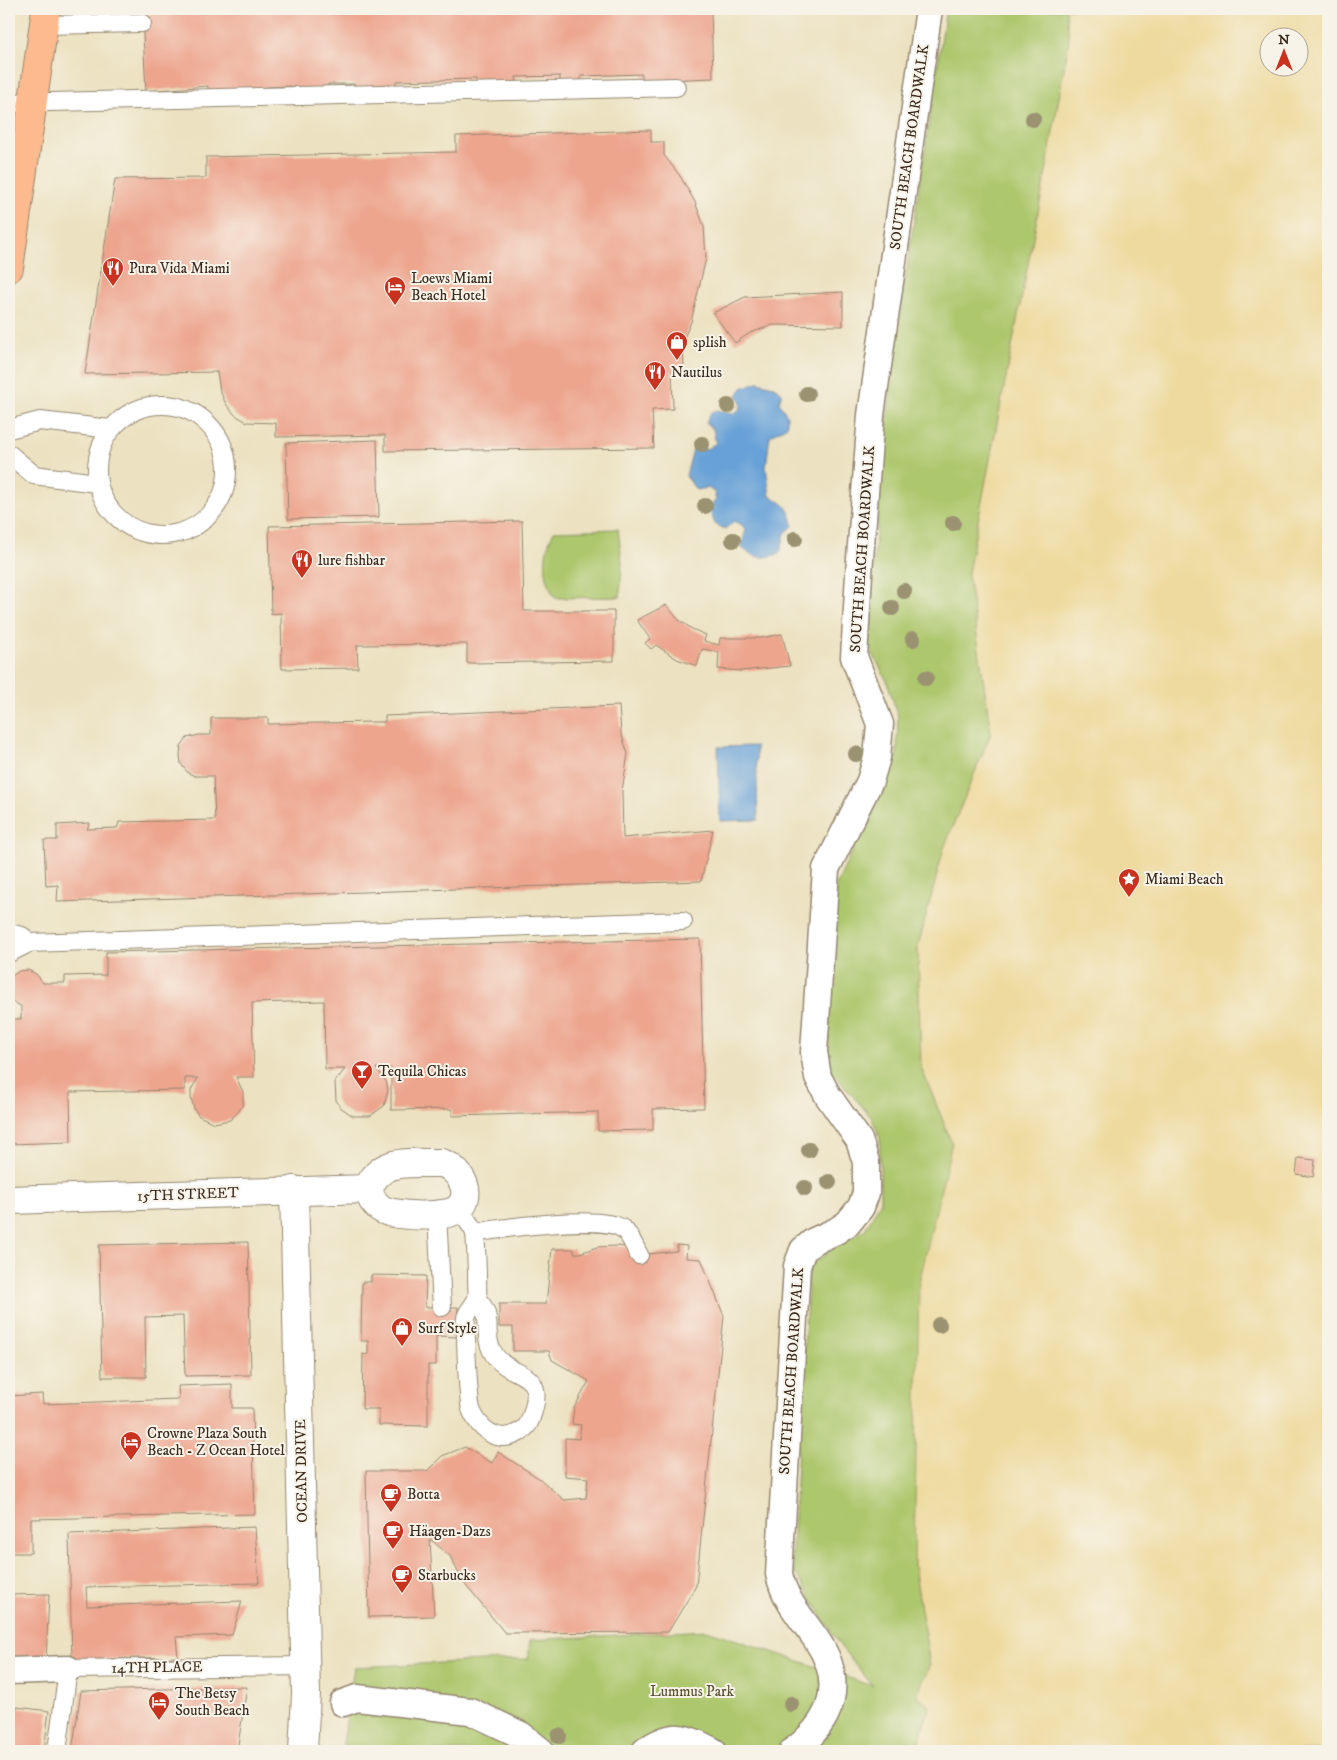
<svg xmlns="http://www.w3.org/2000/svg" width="1337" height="1760" font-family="'IM FELL DW Pica',serif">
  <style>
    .green { fill: #adc76d; stroke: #747846 }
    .sand { fill: #eeda9e; stroke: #94825e; fill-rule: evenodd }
    .water { fill: #67a1d7; stroke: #51667a }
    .building { fill: #eda58e }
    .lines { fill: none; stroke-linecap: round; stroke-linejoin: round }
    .service-casing { stroke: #948670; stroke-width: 20 }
    .pedestrian-casing { stroke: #948670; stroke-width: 29 }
    .minor-casing { stroke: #948670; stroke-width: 30 }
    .tertiary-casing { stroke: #948670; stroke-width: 30 }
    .primary-casing { stroke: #948670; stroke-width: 30 }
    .service { stroke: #fff; stroke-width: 18 }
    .pedestrian { stroke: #fff; stroke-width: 26 }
    .minor { stroke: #fff; stroke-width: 28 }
    .tertiary { stroke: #fff; stroke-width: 28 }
    .primary { stroke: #fcba8e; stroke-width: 28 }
    .tree { fill: #9b9272 }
    .labels { text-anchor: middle; stroke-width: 4; stroke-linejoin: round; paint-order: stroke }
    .street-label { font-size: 15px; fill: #3b2a1e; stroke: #f7f3e8 }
    .poi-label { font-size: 15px; fill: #3b2a1e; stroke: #f7f3e8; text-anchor: start }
    .park-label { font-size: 15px; fill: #585132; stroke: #f7f3e8 }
  </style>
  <rect width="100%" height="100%" fill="#f7f3e8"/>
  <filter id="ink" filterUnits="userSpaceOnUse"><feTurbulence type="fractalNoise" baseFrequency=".02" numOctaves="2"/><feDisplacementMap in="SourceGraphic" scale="10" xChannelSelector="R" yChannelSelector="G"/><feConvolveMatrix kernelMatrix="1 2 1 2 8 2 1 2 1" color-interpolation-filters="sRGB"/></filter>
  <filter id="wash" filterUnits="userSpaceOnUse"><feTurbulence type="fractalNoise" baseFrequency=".0096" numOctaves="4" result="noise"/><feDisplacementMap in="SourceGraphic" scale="20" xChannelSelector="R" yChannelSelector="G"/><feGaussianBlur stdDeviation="1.12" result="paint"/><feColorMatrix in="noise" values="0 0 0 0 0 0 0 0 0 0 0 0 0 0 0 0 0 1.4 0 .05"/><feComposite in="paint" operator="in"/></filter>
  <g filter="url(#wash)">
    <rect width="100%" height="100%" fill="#ece2c1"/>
    <g class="green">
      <path d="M 946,9 L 1066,9 L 1069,40 L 1047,167 L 968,573 L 991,733 L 944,848 L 918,947 L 921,1067 L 952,1143 L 914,1566 L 930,1665 L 917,1695 L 930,1706 L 916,1751 L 342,1751 L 354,1667 L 528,1659 L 530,1640 L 707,1630 L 873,1686 L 841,1647 L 791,1566 L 809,1267 L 837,1246 L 865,1230 L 880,1203 L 880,1138 L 872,1118 L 827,1066 L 836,886 L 897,754 L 898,716 L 887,681 L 866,641 L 893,360 Z"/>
      <path d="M 618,529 L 622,562 L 620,597 L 555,598 C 543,576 542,554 554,531 Z"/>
    </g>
    <path class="sand" d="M 1066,9 L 1328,9 L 1328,1751 L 916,1751 L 930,1706 L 917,1695 L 930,1665 L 914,1566 L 919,1283 L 952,1143 L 921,1067 L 918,947 L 944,848 L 991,733 L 968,573 L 1047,167 L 1069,40 ZM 1270,38 L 1300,38 L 1300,68 L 1270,68 Z"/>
    <g class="water">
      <path d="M 750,9 L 793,9 L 790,12 L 757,13 L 753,12 Z"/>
      <path d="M 758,382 L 774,386 L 782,393 L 779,402 L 787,416 L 787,426 L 770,436 L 766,467 L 770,496 C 785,503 791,509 793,526 L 785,533 L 780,553 C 764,560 754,558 741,547 L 746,530 L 741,524 L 734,521 L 725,529 L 715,524 L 709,508 L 716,500 L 714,492 L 708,488 L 696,490 L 686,476 L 693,449 L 707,449 L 716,443 L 713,429 L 706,423 L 710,414 L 717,410 L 733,414 L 740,409 L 741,402 L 737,395 L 742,388 Z"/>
      <path d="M 756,746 L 758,820 L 720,821 L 718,747 Z"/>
    </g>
    <g id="blocks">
      <g class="building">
        <path d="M 204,9 L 711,9 L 713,78 L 642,81 L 642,74 L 581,76 L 580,83 L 560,83 L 560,76 L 516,77 L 517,86 L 477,87 L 476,79 L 396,81 L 396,89 L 354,90 L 354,84 L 328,84 L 328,93 L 291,94 L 291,86 L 267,87 L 267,95 L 208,96 L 208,86 L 146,91 L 142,14 Z"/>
        <path d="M 651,130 L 651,142 L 664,142 L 664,155 L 680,176 L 695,202 L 704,226 L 706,258 L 691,322 L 683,340 L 684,370 L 672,370 L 673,409 L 652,410 L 654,448 L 385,451 L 385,435 L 276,437 L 276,423 L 247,422 L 235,415 L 226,404 L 220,391 L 217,372 L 85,374 L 115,179 L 206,178 L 206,157 L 456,152 L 456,136 Z"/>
        <path d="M 843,292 L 843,326 L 773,325 L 750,333 L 735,343 L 713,313 L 745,297 Z"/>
        <path d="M 377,440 L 379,517 L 288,519 L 286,443 Z"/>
        <path d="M 522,521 L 524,611 L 614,611 L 614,661 L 467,663 L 467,644 L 357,645 L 358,668 L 282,669 L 281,613 L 271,614 L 269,526 Z"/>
        <path d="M 666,605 L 679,620 L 692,629 L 706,635 L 704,641 L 719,645 L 720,638 L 761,638 L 782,634 L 790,666 L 741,671 L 718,669 L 719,652 L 702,649 L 697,666 L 677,659 L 656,645 L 651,649 L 645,643 L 650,639 L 637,620 Z"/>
        <path d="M 619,706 L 621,733 L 628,754 L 622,791 L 623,838 L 713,830 L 701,881 L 57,902 L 58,885 L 46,886 L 44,840 L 57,840 L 57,825 L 90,823 L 87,829 L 117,828 L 119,822 L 215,820 L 213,776 L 195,776 L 188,773 L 181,764 L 180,755 L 181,746 L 187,738 L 199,735 L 211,735 L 211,718 L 268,718 L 268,724 L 375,722 L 385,722 L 385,716 Z"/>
        <path d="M 700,939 L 704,1108 L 653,1109 L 653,1130 L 598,1131 L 598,1112 L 452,1116 L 452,1109 L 391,1110 L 391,1068 L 376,1068 L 386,1081 L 388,1090 L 384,1106 L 370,1116 L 353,1116 L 340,1107 L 336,1100 L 335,1082 L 345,1069 L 325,1069 L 324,1001 L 252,1003 L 254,1077 L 236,1077 L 243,1092 L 243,1104 L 239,1111 L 230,1120 L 214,1123 L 199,1116 L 194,1109 L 191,1098 L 191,1090 L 198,1078 L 185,1078 L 185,1090 L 70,1092 L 71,1142 L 9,1144 L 9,1019 L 21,1019 L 21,1006 L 13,1002 L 9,996 L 9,982 L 12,976 L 19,971 L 28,970 L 36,974 L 43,983 L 65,983 L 65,976 L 106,975 L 106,952 Z"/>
        <path d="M 1298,1158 L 1315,1160 L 1313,1177 L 1296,1174 Z"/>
        <path d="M 248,1242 L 251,1375 L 185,1376 L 183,1316 L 145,1317 L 146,1377 L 102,1377 L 99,1245 Z"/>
        <path d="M 677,1245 L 687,1246 L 686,1258 L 701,1259 L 724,1316 L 696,1586 L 668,1632 L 505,1633 L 463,1582 L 450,1556 L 430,1539 L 434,1616 L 369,1617 L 366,1471 L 427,1471 L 442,1456 L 465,1447 L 492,1463 L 498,1452 L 540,1479 L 564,1500 L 586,1498 L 588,1478 L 565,1476 L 565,1438 L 579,1439 L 581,1425 L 572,1424 L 574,1408 L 589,1381 L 552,1360 L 549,1351 L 513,1351 L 513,1327 L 499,1327 L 499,1304 L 546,1304 L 552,1249 L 574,1249 L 574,1253 L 580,1253 L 597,1247 L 616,1246 L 626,1247 L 639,1255 L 677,1251 Z"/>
        <path d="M 371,1275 L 426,1276 L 425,1307 L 458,1307 L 457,1337 L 436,1336 L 436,1365 L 428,1365 L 428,1426 L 379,1425 L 379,1409 L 362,1409 L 363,1354 L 368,1355 L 368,1341 L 361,1341 L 362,1282 L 371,1282 Z"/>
        <path d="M 232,1384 L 232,1408 L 252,1408 L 255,1514 L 31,1519 L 31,1553 L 9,1553 L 9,1396 L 42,1394 L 43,1404 L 179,1399 L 178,1386 Z"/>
        <path d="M 255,1527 L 259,1583 L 86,1587 L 87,1606 L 242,1601 L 232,1635 L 176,1637 L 178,1657 L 72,1660 L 69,1534 Z"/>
        <path d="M 49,1594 L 46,1661 L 9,1662 L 9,1595 Z"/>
        <path d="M 247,1687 L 237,1751 L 72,1751 L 81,1691 Z"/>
        <path d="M 9,1706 L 49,1711 L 44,1751 L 9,1751 Z"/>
      </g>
    </g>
  </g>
  <g filter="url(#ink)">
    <use href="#blocks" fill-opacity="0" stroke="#948670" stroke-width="1"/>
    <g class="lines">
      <g class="service-casing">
        <g id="service">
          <path d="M 43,25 L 142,23"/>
          <path d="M 9,103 L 676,87"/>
          <circle cx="162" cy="470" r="65"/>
          <path d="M 9,429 L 40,421 L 111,429"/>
          <path d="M 9,454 L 34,475 L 97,483"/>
          <path d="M 9,933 L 22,936 L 29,943 L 9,953"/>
          <path d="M 29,943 L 683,921"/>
          <path d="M 459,1209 C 463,1216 473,1226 475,1234 C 476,1240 478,1294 477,1298 C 475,1305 467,1311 466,1318 C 465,1330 468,1399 471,1409 C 476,1423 488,1436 503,1437 C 513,1437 527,1430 530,1420 C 551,1365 508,1382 492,1351 C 482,1332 495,1317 477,1299"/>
          <path d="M 437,1214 L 442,1307"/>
          <path d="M 475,1233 C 502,1228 603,1214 623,1229 C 630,1234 635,1248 639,1255"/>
          <path d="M 57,1751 L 68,1669 L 306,1666"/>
        </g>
      </g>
      <g class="pedestrian-casing">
        <g id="pedestrian">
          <path d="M 9,1671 L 68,1669"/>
          <path d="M 343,1703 L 357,1698 L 470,1711 L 521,1735 L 541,1751"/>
          <path d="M 645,1751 C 673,1731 684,1736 713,1751"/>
          <path d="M 793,1751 C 833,1721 846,1682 816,1639 C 801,1617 785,1601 779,1574 L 797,1266 L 803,1250 L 814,1241 L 836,1231 L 848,1223 L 861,1207 L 866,1193 L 866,1162 L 859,1140 L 828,1096 L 818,1077 L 814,1052 L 826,869 L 870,781 L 877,757 L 880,724 L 854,657 L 860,558 L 871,415 L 929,9"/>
        </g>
      </g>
      <g class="minor-casing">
        <g id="minor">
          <path d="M 442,1163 C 458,1168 475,1192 459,1208 C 448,1219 391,1217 380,1208 C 373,1203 370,1197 368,1189 C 381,1156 412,1164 442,1163 Z"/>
          <path d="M 9,1200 L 368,1189"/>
        </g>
      </g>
      <g class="tertiary-casing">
        <path id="tertiary" d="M 294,1190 L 306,1694 L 303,1751"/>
      </g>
      <g class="primary-casing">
        <path id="primary" d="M 9,268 L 46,9"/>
      </g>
      <use href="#service" class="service"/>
      <use href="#pedestrian" class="pedestrian"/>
      <use href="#minor" class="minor"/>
      <use href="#tertiary" class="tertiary"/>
      <use href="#primary" class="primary"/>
    </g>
    <g class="tree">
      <circle cx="1033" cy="119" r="8"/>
      <circle cx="807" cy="394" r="8"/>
      <circle cx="728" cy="406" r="8"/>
      <circle cx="702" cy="444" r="8"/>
      <circle cx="705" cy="506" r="8"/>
      <circle cx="953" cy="523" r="8"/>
      <circle cx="795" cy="539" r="8"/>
      <circle cx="733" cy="540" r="8"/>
      <circle cx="904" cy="591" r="8"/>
      <circle cx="892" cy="608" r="8"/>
      <circle cx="913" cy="639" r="8"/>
      <circle cx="926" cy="678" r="8"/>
      <circle cx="856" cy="754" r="8"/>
      <circle cx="809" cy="1150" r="8"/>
      <circle cx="829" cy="1182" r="8"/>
      <circle cx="805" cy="1188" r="8"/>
      <circle cx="939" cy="1325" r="8"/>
      <circle cx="791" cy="1704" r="8"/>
      <circle cx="559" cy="1736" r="8"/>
    </g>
  </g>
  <defs>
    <g id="restaurant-pin" transform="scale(1.125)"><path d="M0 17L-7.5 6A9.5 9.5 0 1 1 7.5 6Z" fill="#c8321e" stroke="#f7f3e8"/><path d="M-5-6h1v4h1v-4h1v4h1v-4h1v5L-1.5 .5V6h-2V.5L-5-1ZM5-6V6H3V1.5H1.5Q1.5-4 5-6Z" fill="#fff"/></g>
    <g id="hotel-pin" transform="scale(1.125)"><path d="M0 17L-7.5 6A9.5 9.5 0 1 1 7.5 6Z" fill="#c8321e" stroke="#f7f3e8"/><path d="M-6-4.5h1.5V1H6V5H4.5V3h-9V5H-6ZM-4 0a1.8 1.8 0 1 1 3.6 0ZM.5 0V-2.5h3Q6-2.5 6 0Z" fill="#fff"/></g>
    <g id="shop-pin" transform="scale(1.125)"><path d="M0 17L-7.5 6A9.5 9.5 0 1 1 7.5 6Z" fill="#c8321e" stroke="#f7f3e8"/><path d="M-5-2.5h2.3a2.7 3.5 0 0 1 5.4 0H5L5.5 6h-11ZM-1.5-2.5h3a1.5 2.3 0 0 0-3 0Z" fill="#fff"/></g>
    <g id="sight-pin" transform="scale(1.125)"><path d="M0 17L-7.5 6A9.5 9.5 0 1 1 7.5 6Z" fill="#c8321e" stroke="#f7f3e8"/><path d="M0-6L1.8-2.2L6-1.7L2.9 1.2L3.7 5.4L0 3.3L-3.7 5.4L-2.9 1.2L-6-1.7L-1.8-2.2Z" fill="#fff"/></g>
    <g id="bar-pin" transform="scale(1.125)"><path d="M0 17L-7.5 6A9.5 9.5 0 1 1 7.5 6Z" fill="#c8321e" stroke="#f7f3e8"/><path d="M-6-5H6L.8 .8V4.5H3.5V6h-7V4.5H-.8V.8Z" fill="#fff"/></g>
    <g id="cafe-pin" transform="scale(1.125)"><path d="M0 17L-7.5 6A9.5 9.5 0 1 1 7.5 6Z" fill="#c8321e" stroke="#f7f3e8"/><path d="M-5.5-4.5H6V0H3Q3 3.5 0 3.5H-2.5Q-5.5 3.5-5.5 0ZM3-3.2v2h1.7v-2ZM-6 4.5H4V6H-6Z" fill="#fff"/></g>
  </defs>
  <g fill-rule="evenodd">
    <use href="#restaurant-pin" x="113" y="268"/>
    <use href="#hotel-pin" x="395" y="287"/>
    <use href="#shop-pin" x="677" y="342"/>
    <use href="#restaurant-pin" x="655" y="372"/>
    <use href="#restaurant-pin" x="302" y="560"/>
    <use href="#sight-pin" x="1129" y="879"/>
    <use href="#bar-pin" x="362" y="1071"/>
    <use href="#shop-pin" x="402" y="1328"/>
    <use href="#hotel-pin" x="131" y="1442"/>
    <use href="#cafe-pin" x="391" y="1494"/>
    <use href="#cafe-pin" x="393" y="1531"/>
    <use href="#cafe-pin" x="402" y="1575"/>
    <use href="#hotel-pin" x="159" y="1702"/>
  </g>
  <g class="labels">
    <g class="street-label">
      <text transform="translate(909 147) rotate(-82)" y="5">SOUTH BEACH BOARDWALK</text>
      <text transform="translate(862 549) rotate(-86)" y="5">SOUTH BEACH BOARDWALK</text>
      <text transform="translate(188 1194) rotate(-2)" y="5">15TH STREET</text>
      <text transform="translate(791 1371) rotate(-86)" y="5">SOUTH BEACH BOARDWALK</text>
      <text transform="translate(301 1471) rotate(-91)" y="5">OCEAN DRIVE</text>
      <text transform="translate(157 1667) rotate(-1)" y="5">14TH PLACE</text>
    </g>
    <g class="poi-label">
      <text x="129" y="273">Pura Vida Miami</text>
      <text x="411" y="283">Loews Miami<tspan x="411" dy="17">Beach Hotel</tspan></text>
      <text x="693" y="347">splish</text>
      <text x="671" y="377">Nautilus</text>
      <text x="318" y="565">lure fishbar</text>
      <text x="1145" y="884">Miami Beach</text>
      <text x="378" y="1076">Tequila Chicas</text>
      <text x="418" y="1333">Surf Style</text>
      <text x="147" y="1438">Crowne Plaza South<tspan x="147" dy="17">Beach - Z Ocean Hotel</tspan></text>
      <text x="407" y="1499">Botta</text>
      <text x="409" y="1536">Häagen-Dazs</text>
      <text x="418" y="1580">Starbucks</text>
      <text x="175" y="1698">The Betsy<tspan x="175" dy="17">South Beach</tspan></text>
    </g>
    <g class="park-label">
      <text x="692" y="1696">Lummus Park</text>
    </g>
  </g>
  <rect width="1337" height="1760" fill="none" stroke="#f7f3e8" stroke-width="30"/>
  <g transform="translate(1284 52)"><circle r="24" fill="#f7f3e8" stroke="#aca397"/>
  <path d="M0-4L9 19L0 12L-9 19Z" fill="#c8321e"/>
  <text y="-8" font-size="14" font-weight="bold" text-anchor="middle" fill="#3b2a1e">N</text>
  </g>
</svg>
